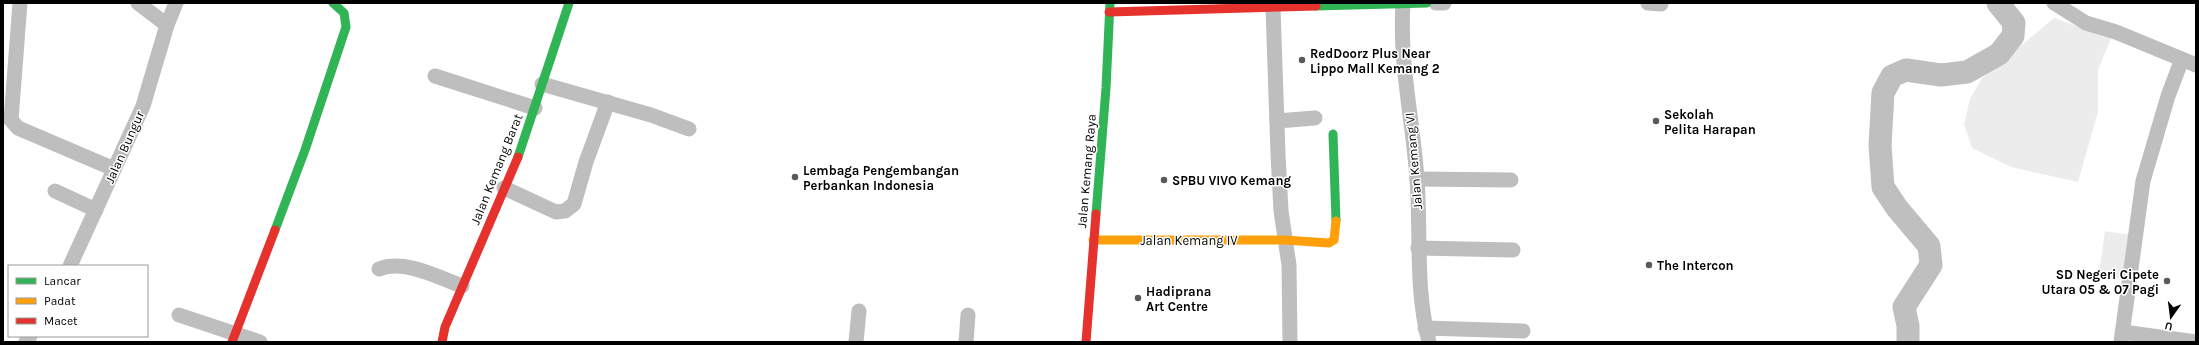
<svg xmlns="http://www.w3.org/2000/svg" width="2199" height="345" font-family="Karla,sans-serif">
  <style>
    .green { fill: #ececec }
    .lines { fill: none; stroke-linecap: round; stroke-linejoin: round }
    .river { stroke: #bfbfbf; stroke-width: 23 }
    .street { stroke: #bebebe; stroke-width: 15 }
    .fast { stroke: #30b455; stroke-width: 9 }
    .slow { stroke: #ff9f0a; stroke-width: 9 }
    .jam { stroke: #e5322d; stroke-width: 9 }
    .poi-dot { fill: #595959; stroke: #fff; stroke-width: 1.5 }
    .labels { text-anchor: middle; stroke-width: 3; stroke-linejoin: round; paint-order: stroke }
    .poi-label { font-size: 13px; font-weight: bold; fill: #000; stroke: #fff; text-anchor: start }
    .street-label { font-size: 13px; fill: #000; stroke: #fff }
  </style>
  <rect width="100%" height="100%" fill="#fff"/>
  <g class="green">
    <path d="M 2054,18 L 2111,38 L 2098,70 L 2098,112 L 2078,182 L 2011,167 L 1972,148 L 1964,124 L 1970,99 L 1982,78 Z"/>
    <path d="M 2105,231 L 2131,235 L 2125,279 L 2099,275 Z"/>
  </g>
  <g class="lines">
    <path class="river" d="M 1908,342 L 1908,326 L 1904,307 L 1931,265 L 1929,246 L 1897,208 L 1883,187 L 1880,145 L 1883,93 L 1892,76 L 1906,70 L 1941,75 L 1967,72 L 1999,54 L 2013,36 L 2014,23 L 1998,3"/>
    <g class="street">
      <path d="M 20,3 L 11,120 L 18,128 L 114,169"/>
      <path d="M 138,3 L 167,25"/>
      <path d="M 1436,3 L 1444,3"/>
      <path d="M 1648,3 L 1661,4"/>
      <path d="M 2054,3 L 2086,23 L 2116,32 L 2196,65"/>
      <path d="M 1403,4 C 1399,63 1413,120 1417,179 C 1421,233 1415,289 1429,342"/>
      <path d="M 1273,8 L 1278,154 L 1281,211 L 1289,265 L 1290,342"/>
      <path d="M 435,76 L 535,108"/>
      <path d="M 542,84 L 651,115 L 689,129"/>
      <path d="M 1277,121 L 1315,118"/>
      <path d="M 1417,179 L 1511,180"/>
      <path d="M 504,188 L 556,212 L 565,211 L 574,204 L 586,162 L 608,102"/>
      <path d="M 55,191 L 96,210"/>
      <path d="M 1418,248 L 1513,250"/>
      <path d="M 70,266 L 143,106 L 167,25 L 176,3"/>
      <path d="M 379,269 C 405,259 437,277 462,286"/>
      <path d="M 179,315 L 260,342"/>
      <path d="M 1425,328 L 1523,331"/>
      <path d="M 2123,332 L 2196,342"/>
      <path d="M 26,342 L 30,336"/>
      <path d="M 856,342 L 859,311"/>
      <path d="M 966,342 L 968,315"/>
      <path d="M 2121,342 L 2143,181 L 2168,96 L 2182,59"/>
    </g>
    <g class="fast">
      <path d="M 1316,6 L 1427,3"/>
      <path d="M 1333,134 L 1336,221"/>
      <path d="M 518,157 L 569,3"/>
      <path d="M 1096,214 L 1106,88 L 1110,3"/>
      <path d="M 275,230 L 305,150 L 346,27 L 344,13 L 333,3"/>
    </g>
    <path class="slow" d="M 1093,240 L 1285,240 L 1329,243 L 1334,240 L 1336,221"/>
    <g class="jam">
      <path d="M 1109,12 L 1316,6"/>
      <path d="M 232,342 L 275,230"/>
      <path d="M 442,342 L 445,327 L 518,157"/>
      <path d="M 1086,342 L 1096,214"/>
    </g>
  </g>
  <g class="poi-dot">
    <circle cx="1302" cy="60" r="4"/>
    <circle cx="1656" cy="121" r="4"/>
    <circle cx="795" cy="177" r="4"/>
    <circle cx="1164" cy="180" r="4"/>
    <circle cx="1649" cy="265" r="4"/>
    <circle cx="2167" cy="281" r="4"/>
    <circle cx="1138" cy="298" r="4"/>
  </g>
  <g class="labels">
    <g class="poi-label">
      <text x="1310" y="58">RedDoorz Plus Near<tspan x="1310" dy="15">Lippo Mall Kemang 2</tspan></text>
      <text x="1664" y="119">Sekolah<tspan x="1664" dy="15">Pelita Harapan</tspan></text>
      <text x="803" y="175">Lembaga Pengembangan<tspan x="803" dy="15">Perbankan Indonesia</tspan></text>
      <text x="1172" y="185">SPBU VIVO Kemang</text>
      <text x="1657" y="270">The Intercon</text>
      <text x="2159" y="279" text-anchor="end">SD Negeri Cipete<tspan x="2159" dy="15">Utara 05 &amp; 07 Pagi</tspan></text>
      <text x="1146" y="296">Hadiprana<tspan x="1146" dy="15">Art Centre</tspan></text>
    </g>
    <g class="street-label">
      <text transform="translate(124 147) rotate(-66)" y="5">Jalan Bungur</text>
      <text transform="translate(1413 161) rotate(-95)" y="5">Jalan Kemang VI</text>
      <text transform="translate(496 169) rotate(-68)" y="5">Jalan Kemang Barat</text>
      <text transform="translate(1086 171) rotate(-85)" y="5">Jalan Kemang Raya</text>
      <text x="1189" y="245">Jalan Kemang IV</text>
    </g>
  </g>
  <rect width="2199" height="345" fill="none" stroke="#000000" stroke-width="8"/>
  <rect x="8" y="265" width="140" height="72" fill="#ffffff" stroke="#999999"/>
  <rect x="16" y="278" width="20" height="6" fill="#30b455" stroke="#999999"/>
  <text x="44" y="285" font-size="12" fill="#000000">Lancar</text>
  <rect x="16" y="298" width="20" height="6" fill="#ff9f0a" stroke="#999999"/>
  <text x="44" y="305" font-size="12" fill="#000000">Padat</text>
  <rect x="16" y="318" width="20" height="6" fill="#e5322d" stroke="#999999"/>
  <text x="44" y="325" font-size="12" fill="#000000">Macet</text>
  <g transform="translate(2171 317) rotate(194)" stroke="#ffffff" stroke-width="3" paint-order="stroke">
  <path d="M0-3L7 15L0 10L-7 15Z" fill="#000000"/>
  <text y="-6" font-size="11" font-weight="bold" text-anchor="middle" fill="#000000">U</text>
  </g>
</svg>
